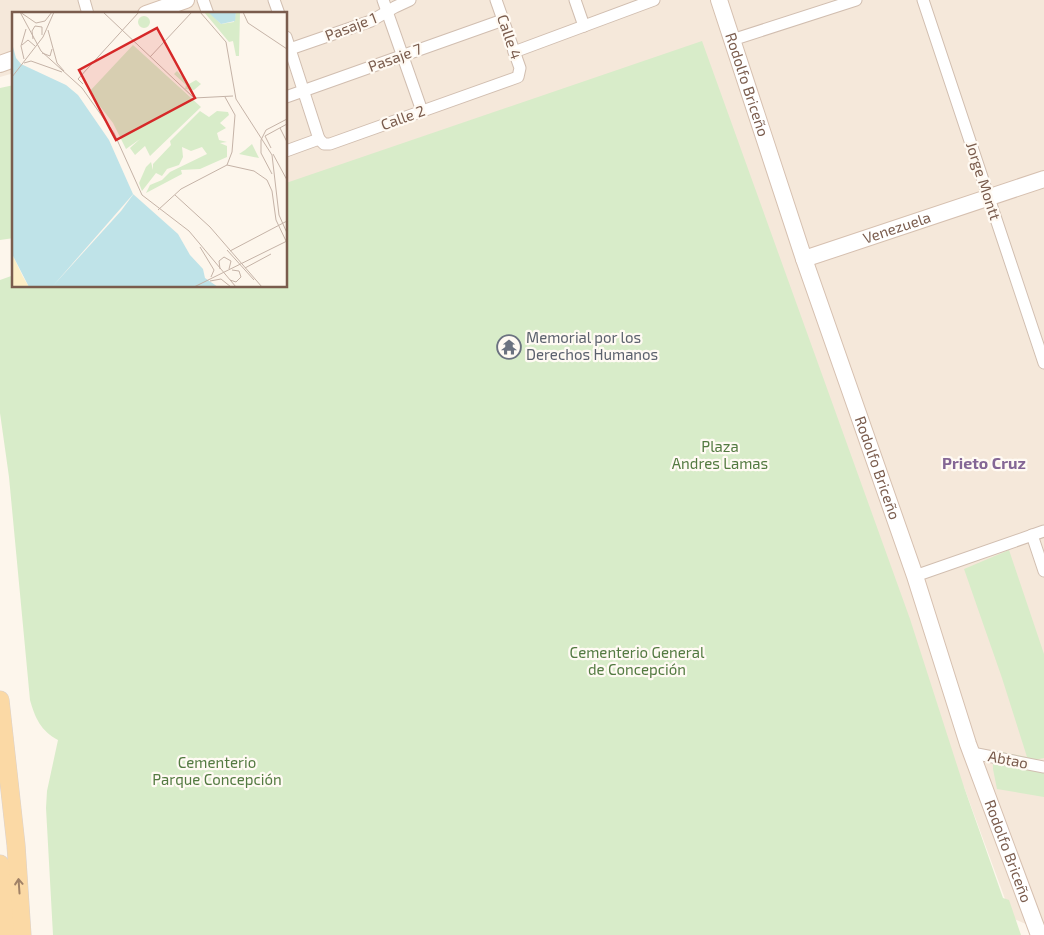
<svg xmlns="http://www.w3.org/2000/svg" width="1044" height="935" font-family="'Exo 2',sans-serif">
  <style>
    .residential { fill: #f5e8da }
    .green { fill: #d8ecc9 }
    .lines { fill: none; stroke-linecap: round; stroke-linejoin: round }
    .street-casing { stroke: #d1beb0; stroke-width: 13 }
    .secondary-casing { stroke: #d6c0b0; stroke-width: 18 }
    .primary-casing { stroke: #dad1cd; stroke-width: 19 }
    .street { stroke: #fff; stroke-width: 11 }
    .secondary { stroke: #fff; stroke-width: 16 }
    .primary { stroke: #fbd9a5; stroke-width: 18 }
    .oneway { stroke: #a18267 }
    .labels { text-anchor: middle; stroke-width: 4.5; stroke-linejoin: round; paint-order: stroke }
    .street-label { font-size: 15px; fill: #7a5c4d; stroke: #fffaf3 }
    .worship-label { font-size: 15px; fill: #5b616d; stroke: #fffaf3; text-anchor: start }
    .park-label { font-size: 15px; fill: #537a41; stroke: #fffaf3 }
    .neighbourhood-label { font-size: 16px; font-weight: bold; fill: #846695; stroke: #fffaf3 }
    .inset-road { fill: none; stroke: #c5b3a7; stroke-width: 1 }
    .view { fill: #d62828; fill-opacity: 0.15; stroke: #d62828; stroke-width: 2.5 }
    .inset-edge { fill: none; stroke: #7a5c4d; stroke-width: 2.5 }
  </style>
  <rect width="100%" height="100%" fill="#fdf6ec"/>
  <path class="residential" d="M 0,0 L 1044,0 L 1044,932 L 1012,918 L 964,787 L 286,183 L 286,14 L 14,14 L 14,73 L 0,77 Z"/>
  <g class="green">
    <path d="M 702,41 L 910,619 L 964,787 L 1003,898 L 1009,900 L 1021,935 L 53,935 L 46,808 L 47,791 L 58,740 C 41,731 35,718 30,700 L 9,477 L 0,413 L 0,280 L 14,275 L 14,286 L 286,286 L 286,183 Z"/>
    <path d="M 14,85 L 14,238 L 0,240 L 0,88 Z"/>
    <path d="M 1009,550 L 1044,654 L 1044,758 L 1035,760 L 1044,762 L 1044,797 L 997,789 L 993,769 L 992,750 L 1027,757 L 1002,678 L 964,569 Z"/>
  </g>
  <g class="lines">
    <g class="street-casing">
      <g id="street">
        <path d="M 84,0 L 88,14"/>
        <path d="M 203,0 L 208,14"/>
        <path d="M 274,0 L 279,14"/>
        <path d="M 383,0 L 422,111"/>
        <path d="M 575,0 L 584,26"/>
        <path d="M 923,0 L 1044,363"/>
        <path d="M 286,37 L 319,139"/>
        <path d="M 732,40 L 856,0"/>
        <path d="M 290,49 L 371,21 L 395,7 L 410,0"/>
        <path d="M 514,52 L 654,0"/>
        <path d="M 286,97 L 503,20"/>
        <path d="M 319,139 L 324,144 L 330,144 L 518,77 L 520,68 L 496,0"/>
        <path d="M 286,151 L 319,139"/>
        <path d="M 1032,535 L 1044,571"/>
        <path d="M 915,576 L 1044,531"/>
        <path d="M 972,753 L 1044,767"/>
      </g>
    </g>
    <g class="secondary-casing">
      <g id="secondary">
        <path id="s1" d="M 719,0 L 804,259 L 915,576 L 968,744 L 1039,935"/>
        <path d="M 146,14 L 186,0"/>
        <path d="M 0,64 L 14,59"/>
        <path id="s2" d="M 804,259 L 1044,179"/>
      </g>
    </g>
    <g class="primary-casing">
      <g id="primary">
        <path d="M 0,700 L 16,845 L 22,935"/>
        <path d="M 0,864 L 5,935"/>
      </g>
    </g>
    <use href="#street" class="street"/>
    <use href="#secondary" class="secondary"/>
    <use href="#primary" class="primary"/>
  </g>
  <defs><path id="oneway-shaft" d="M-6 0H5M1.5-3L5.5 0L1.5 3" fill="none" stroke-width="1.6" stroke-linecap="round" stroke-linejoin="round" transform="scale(1.25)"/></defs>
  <use class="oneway" href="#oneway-shaft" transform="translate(19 886) rotate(-94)"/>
  <defs>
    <g id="temple-ring" transform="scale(1.25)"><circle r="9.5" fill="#fffaf3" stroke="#6b7280" stroke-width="1.5"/><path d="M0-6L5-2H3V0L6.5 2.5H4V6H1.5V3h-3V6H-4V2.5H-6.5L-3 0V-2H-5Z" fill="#6b7280"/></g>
  </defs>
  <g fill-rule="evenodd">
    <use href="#temple-ring" x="509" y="347"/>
  </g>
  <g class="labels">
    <g class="street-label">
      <text transform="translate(351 27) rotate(-21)" y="5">Pasaje 1</text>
      <text transform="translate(509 37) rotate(71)" y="5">Calle 4</text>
      <text transform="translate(395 58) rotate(-20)" y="5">Pasaje 7</text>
      <text dy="5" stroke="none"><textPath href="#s1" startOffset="89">Rodolfo Briceño</textPath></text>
      <text transform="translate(403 118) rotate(-20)" y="5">Calle 2</text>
      <text transform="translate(983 181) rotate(72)" y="5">Jorge Montt</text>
      <text dy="5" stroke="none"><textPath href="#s2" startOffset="98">Venezuela</textPath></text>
      <text dy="5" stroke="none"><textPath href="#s1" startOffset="494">Rodolfo Briceño</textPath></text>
      <text transform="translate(1008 760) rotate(11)" y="5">Abtao</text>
      <text dy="5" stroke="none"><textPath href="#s1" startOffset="899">Rodolfo Briceño</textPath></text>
    </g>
    <g class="worship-label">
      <text x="526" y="343">Memorial por los<tspan x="526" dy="17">Derechos Humanos</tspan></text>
    </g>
    <g class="park-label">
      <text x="720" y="452">Plaza<tspan x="720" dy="17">Andres Lamas</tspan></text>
      <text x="637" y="658">Cementerio General<tspan x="637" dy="17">de Concepción</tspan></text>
      <text x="217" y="768">Cementerio<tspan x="217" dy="17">Parque Concepción</tspan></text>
    </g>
    <g class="neighbourhood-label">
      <text x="984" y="469">Prieto Cruz</text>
    </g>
  </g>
  <g transform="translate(12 12)">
    <rect width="275" height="275" fill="#fdf6ec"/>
    <path d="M 192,0 L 197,0 L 209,12 L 222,10 L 224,0 L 228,0 L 227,44 L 224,44 L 221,29 L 217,30 ZM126 10a6 6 0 1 1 12 0a6 6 0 1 1-12 0ZM 121,33 L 189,95 L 138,144 L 133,134 L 123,143 L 118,136 L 128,127 L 114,137 L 101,111 L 77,80 ZM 165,59 L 177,72 L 184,68 L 189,72 L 182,78 L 173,77 L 174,73 L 162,62 ZM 188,99 L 197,105 L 205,99 L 216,100 L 217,103 L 208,111 L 214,116 L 205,121 L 207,128 L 215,130 L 208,131 L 215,134 L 215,145 L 188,157 L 169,158 L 170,162 L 134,181 L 138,173 L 150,168 L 158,160 L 195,142 L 190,135 L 179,139 L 170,135 L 171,145 L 167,153 L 155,157 L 150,164 L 144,161 L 130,179 L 127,171 L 134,155 L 139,150 L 141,158 L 141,152 L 159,133 L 158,129 ZM 240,132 L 247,146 L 227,142 L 233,138 Z" fill="#d8ecc9"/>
    <path d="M 0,242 L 11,265 L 17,275 L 0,275 Z" fill="#fcefc7"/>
    <path d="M 224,0 L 223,9 L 209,12 L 197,1 ZM 0,31 L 4,46 L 9,52 L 54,73 L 66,83 L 97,128 L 121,182 L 166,222 L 178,243 L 191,257 L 193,266 L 206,275 L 17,275 L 0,242 Z" fill="#bfe3e8"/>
    <path d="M 123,180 L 109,199 L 40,275 Z" fill="#fdf6ec"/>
    <path class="inset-road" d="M 8,0 L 29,39 L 70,76 L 102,121 L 130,183 L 177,219 L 224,275M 8,0 L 24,11 L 33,9 L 40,0M 91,0 L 182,86 L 221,84M 188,0 L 214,30 L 224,87 L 260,143 L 267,203 L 275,221M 231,0 L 236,11 L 275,37M 36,18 L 45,51 L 52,59M 21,27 L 20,19 L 23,14 L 30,15 L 30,23M 10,33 L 16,28 L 23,34M 30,41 L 38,44 L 40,37M 138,45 L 180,0M 12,47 L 9,34 L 14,17M 12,51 L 19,49 L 50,60M 0,65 L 31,25 L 42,0M 71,72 L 66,67 L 127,0M 268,116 L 275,130M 259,136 L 253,124 L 275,112M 261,142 L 275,168M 215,153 L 242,159 L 255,168 L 260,179 L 264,208 L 275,231M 260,162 L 249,141 L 249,128 L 254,118 L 275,107M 163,183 L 198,215 L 250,275M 146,198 L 169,177 L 215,153 L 220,140 L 223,103 L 213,85M 188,235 L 202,258 L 199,265M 215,238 L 242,268M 218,239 L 275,209M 233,256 L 259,242M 208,257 L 207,249 L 212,245 L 219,249 L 217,257M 218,268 L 224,270 L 229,265 L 227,259 L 220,258M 198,269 L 209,267 L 219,275M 182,275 L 275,229"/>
    <path class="view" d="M 145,16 L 183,86 L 104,128 L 67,58 Z"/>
    <rect width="275" height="275" class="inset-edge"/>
  </g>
</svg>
